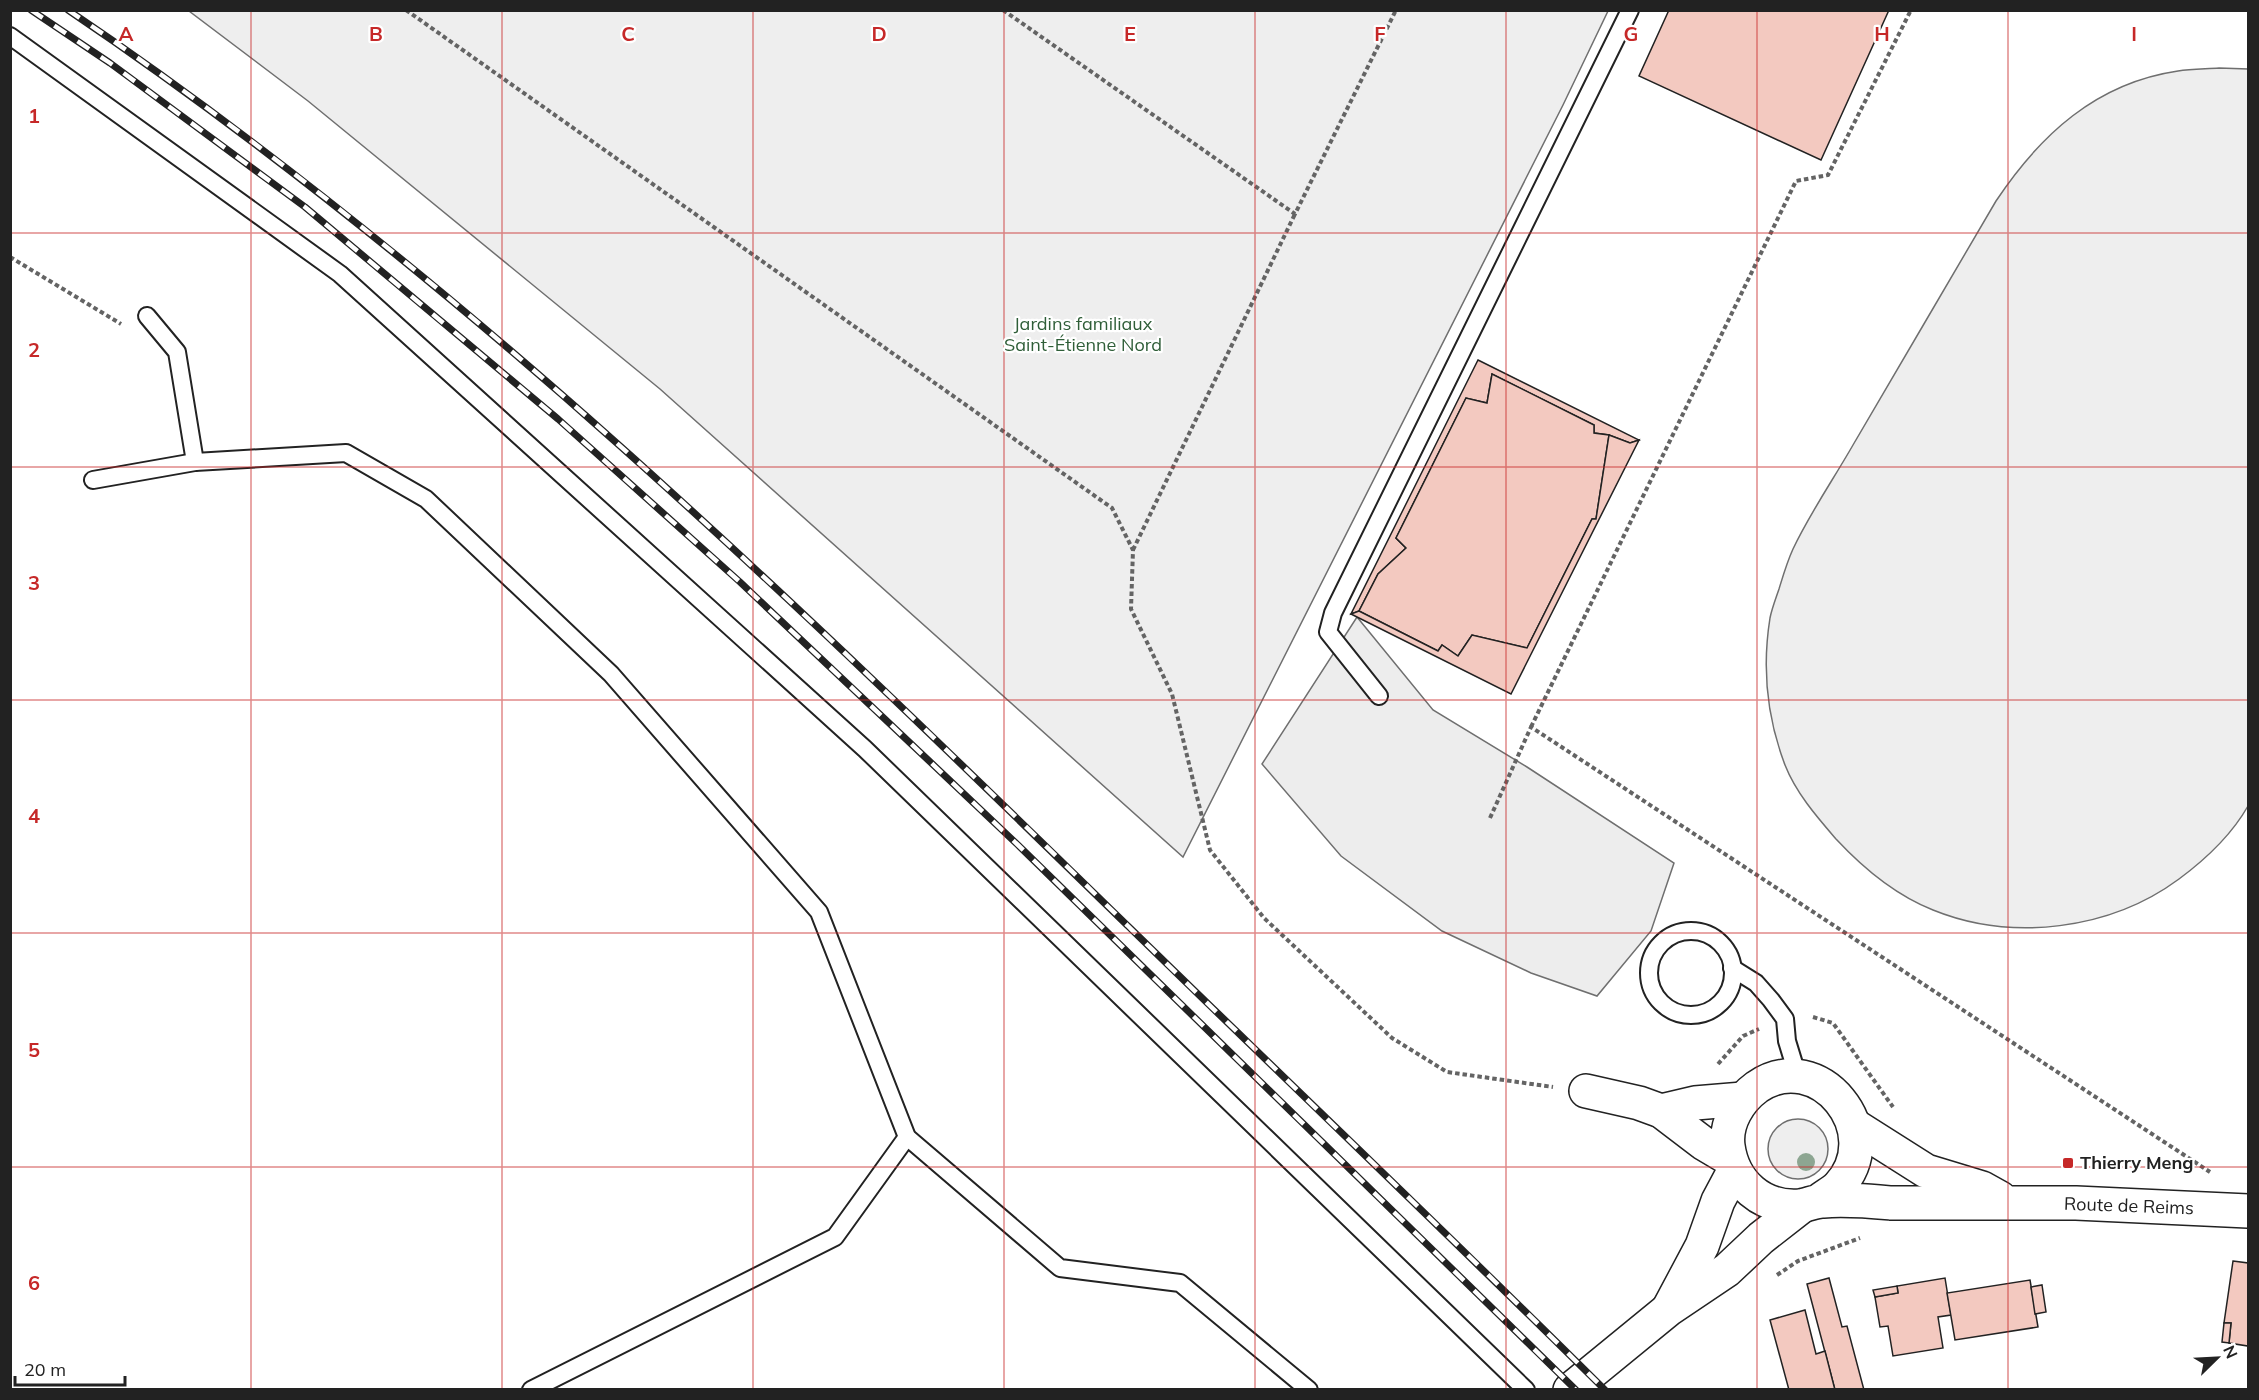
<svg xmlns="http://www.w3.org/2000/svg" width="2259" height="1400" font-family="Mulish,sans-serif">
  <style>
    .green { fill: #eee; stroke: #6f6f6f; stroke-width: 1.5 }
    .parking { fill: #ededed; stroke: #6f6f6f; stroke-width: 1.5 }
    .building { fill: #f3c9c0; stroke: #222; stroke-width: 1.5 }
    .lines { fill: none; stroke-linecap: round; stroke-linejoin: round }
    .service-casing { stroke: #222; stroke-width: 20 }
    .minor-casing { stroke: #222; stroke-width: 36 }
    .path { stroke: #646464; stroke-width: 4; stroke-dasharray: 4.5 3; stroke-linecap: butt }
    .service { stroke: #fff; stroke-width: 16 }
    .minor { stroke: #fff; stroke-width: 33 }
    .rail-casing { stroke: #222; stroke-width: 7 }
    .rail { stroke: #fff; stroke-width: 4.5; stroke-dasharray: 14; stroke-linecap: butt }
    .tree { fill: #8da692 }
    .grid { fill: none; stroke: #c62828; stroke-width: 1.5; stroke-opacity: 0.55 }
    .poi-dot { fill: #c62828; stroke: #fff; stroke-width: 2 }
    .labels { text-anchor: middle; stroke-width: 4.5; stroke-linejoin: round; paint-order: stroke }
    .park-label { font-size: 18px; fill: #2f5e38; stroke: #fff }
    .poi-label { font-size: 18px; font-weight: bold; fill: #222; stroke: #fff; text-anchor: start }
    .street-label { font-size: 18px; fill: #222; stroke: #fff }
    .grid-label { font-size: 20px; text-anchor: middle; font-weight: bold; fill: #c62828; stroke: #fff; stroke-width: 4.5; stroke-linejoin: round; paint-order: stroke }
  </style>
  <rect width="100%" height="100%" fill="#fff"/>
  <g class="green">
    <path d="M 189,11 L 1608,11 L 1563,105 L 1183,857 L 660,389 L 308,101 Z"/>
    <path d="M 2219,68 L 2248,69 L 2248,806 C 2231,836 2206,859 2179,879 C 2110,930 2012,942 1933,910 C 1895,895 1863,868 1836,839 C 1817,817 1796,793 1785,765 C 1767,718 1762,668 1770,618 C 1772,608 1776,598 1779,589 C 1783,576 1787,562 1793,549 C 1810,513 1833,480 1853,445 C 1901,364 1948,282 1996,201 C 2040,135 2096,83 2178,71 C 2191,69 2206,69 2219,68 Z"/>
    <circle cx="1798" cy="1149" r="30"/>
  </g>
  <path class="parking" d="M 1357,617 L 1433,710 L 1527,767 L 1674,863 L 1651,931 L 1597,996 L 1531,973 L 1442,931 L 1341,856 L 1262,764 Z"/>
  <g class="building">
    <path d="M 1669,10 L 1889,10 L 1821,160 L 1639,76 Z"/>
    <path d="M 1478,360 L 1639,440 L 1630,443 L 1609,435 L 1594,433 L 1594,425 L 1492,374 L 1487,403 L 1466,398 L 1396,538 L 1406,548 L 1378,574 L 1359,611 L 1351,614 Z"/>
    <path d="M 1492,374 L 1594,425 L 1594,433 L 1609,435 L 1596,519 L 1592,519 L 1527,648 L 1472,635 L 1458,656 L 1442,645 L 1438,651 L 1359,611 L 1378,574 L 1406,548 L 1396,538 L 1466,398 L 1487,403 Z"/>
    <path d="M 1609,435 L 1630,443 L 1639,440 L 1511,694 L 1351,614 L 1359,611 L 1438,651 L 1442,645 L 1458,656 L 1472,635 L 1527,648 L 1592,519 L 1596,519 Z"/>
    <path d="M 2233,1261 L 2248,1263 L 2248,1346 L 2229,1343 L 2231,1323 L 2224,1323 Z"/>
    <path d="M 1829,1278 L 1842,1327 L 1847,1326 L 1864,1390 L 1835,1390 L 1807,1284 Z"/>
    <path d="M 1945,1278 L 1951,1315 L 1938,1317 L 1943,1348 L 1893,1356 L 1888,1326 L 1880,1327 L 1875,1297 L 1898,1293 L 1897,1286 Z"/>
    <path d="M 2030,1280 L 2038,1327 L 1955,1340 L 1947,1293 Z"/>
    <path d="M 2042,1285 L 2046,1312 L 2035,1314 L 2031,1287 Z"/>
    <path d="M 1897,1286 L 1898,1293 L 1875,1297 L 1873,1290 Z"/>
    <path d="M 1805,1310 L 1816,1354 L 1825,1351 L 1835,1390 L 1789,1390 L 1770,1320 Z"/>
    <path d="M 2224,1323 L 2231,1323 L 2229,1343 L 2222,1342 Z"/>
  </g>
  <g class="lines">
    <g class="service-casing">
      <g id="service">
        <path d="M 10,36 L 340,274 L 865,749 L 1526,1390"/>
        <path d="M 147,316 L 177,352 L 195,462"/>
        <path d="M 93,480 L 195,462 L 346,453 L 426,499 L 611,674 L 819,912 L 907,1137 L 1060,1268 L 1180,1283 L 1309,1390"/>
        <path d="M 1379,696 L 1328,632 L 1333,613 L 1630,10"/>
        <circle cx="1691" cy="973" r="42"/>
        <path d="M 1732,968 L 1756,983 L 1771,1000 L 1785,1019 L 1787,1041 L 1798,1077"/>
        <path d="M 531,1390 L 835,1237 L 907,1137"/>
      </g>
    </g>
    <g class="minor-casing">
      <g id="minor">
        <path d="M 1586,1091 L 1639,1103 L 1661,1111 L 1703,1143 L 1730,1159"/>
        <path d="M 1661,1111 L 1695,1103 L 1743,1099"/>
        <path d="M 1855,1126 L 1926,1171 L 1982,1188 L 2000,1198"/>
        <path d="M 1819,1201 C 1825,1196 1833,1192 1838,1187 C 1890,1132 1818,1045 1757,1087 C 1739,1100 1725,1123 1728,1146 C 1733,1183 1762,1209 1800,1206 C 1808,1205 1815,1201 1823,1201 C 1846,1199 1868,1201 1891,1203 L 2076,1203 L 2248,1211"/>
        <path d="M 1669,1308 L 1702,1246 L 1718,1201 L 1734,1171"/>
        <path d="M 1570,1390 L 1669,1309 L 1727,1270 L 1761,1238 L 1802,1206"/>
      </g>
    </g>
    <g class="path">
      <path d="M 406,10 L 1112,508 L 1133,550 L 1131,609 L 1172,694 L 1210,850 L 1264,918 L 1392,1038 L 1447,1072 L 1553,1087"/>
      <path d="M 1003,10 L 1295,214 L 1396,10"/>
      <path d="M 10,257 L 121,324"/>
      <path d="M 1133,550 L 1295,214"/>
      <path d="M 1531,727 L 1796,181 L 1828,175 L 1911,10"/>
      <path d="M 1490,818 L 1531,727 L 2210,1172"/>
      <path d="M 1813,1017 L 1833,1023 L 1893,1107"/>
      <path d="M 1718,1064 L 1743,1036 L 1759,1029"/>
      <path d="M 1777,1275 L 1798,1261 L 1860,1238"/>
    </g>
    <use href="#service" class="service"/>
    <use href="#minor" class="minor"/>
    <g class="rail-casing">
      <g id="rail">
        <path d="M 31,10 L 110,63 L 305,207 L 558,419 L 740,582 L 1018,845 L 1576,1390"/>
        <path d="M 68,10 C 455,271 795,602 1128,926 C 1287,1081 1448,1234 1605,1390"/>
      </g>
    </g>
    <use href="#rail" class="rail"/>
  </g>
  <circle class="tree" cx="1806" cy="1162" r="9"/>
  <path class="grid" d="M 251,10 L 251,1390M 502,10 L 502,1390M 753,10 L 753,1390M 1004,10 L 1004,1390M 1255,10 L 1255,1390M 1506,10 L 1506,1390M 1757,10 L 1757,1390M 2008,10 L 2008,1390M 10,233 L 2248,233M 10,467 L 2248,467M 10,700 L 2248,700M 10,933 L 2248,933M 10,1167 L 2248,1167"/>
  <rect class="poi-dot" x="2062" y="1157" width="12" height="12" rx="3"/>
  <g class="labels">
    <g class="park-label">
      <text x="1083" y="330">Jardins familiaux<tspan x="1083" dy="21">Saint-Étienne Nord</tspan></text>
    </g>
    <g class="poi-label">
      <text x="2080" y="1169">Thierry Meng</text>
    </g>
    <g class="street-label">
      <text transform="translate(2129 1206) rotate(2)" y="6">Route de Reims</text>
    </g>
  </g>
  <g class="grid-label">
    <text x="126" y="41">A</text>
    <text x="376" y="41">B</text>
    <text x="628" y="41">C</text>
    <text x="879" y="41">D</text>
    <text x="1130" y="41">E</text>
    <text x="1380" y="41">F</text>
    <text x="1631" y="41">G</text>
    <text x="1882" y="41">H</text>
    <text x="2134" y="41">I</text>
    <text x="34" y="123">1</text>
    <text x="34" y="357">2</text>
    <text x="34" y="590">3</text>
    <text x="34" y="823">4</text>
    <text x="34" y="1057">5</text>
    <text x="34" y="1290">6</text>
  </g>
  <rect width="2259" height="1400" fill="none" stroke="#222222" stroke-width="24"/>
  <g transform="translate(2217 1358) rotate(66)" stroke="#ffffff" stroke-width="4.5" paint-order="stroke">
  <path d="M0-4.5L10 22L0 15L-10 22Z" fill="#222222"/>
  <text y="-9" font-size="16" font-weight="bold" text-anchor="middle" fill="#222222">N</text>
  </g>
  <path d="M15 1376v9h110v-9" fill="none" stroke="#222222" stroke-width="3"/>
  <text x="24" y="1376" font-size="18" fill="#222222" stroke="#ffffff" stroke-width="4.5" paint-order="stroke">20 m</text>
</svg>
